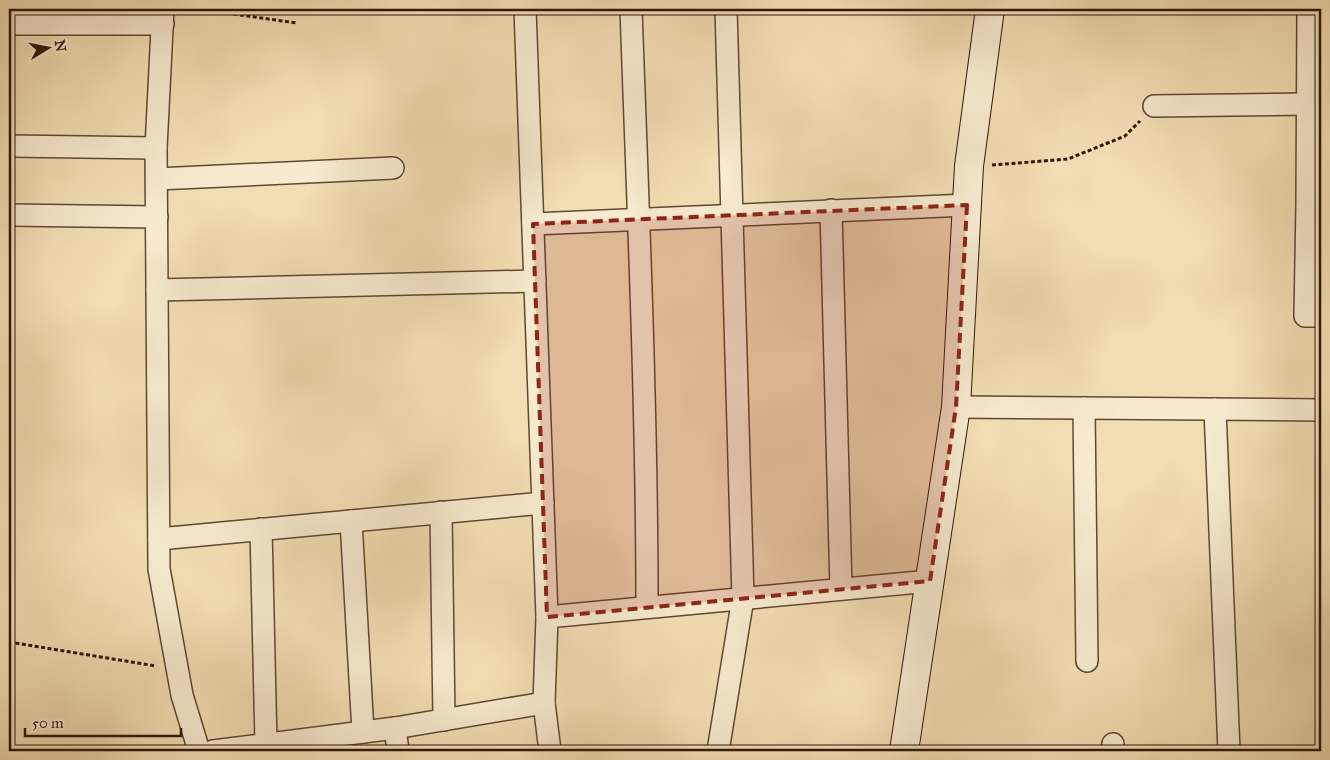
<svg xmlns="http://www.w3.org/2000/svg" width="1330" height="760" font-family="'IM FELL Great Primer',serif">
  <style>
    .lines { fill: none; stroke-linecap: round; stroke-linejoin: round }
    .street-casing { stroke: #5e4933; stroke-width: 24 }
    .secondary-casing { stroke: #2d1708; stroke-width: 30 }
    .path { stroke: #2d1708; stroke-width: 3; stroke-dasharray: 4 2.5; stroke-linecap: butt }
    .street { stroke: #f7eace; stroke-width: 21 }
    .secondary { stroke: #f7eace; stroke-width: 28 }
    .marked { fill: #8f2418; fill-opacity: 0.2; stroke: #8f2418; stroke-width: 4; stroke-dasharray: 10 6; stroke-linejoin: round }
  </style>
  <rect width="100%" height="100%" fill="#f2deb4"/>
  <filter id="stains"><feTurbulence type="fractalNoise" baseFrequency=".004" numOctaves="4"/><feColorMatrix values="0 0 0 0 .2 0 0 0 0 .09 0 0 0 0 .02 0 0 0 .5 -.17"/></filter>
  <radialGradient id="worn" r=".72"><stop offset=".6" stop-color="#630" stop-opacity="0"/><stop offset="1" stop-color="#630" stop-opacity=".3"/></radialGradient>
  <g class="lines">
    <g class="street-casing">
      <g id="street">
        <path d="M 163,9 L 156,148 L 159,569 L 182,695 L 199,751"/>
        <path d="M 525,9 L 547,617 L 544,703 L 550,751"/>
        <path d="M 631,9 C 638,208 647,408 647,607"/>
        <path d="M 1308,9 L 1307,204 L 1305,316 L 1321,316"/>
        <path d="M 9,24 L 163,24"/>
        <path d="M 1154,106 L 1308,104"/>
        <path d="M 9,146 L 156,148"/>
        <path d="M 157,179 L 393,168"/>
        <path d="M 831,210 L 841,589"/>
        <path d="M 9,215 L 157,217"/>
        <path d="M 533,224 L 967,205"/>
        <path d="M 157,290 L 535,281"/>
        <path d="M 956,407 L 1321,410"/>
        <path d="M 1084,408 L 1087,661"/>
        <path d="M 1215,409 L 1229,751"/>
        <path d="M 441,512 L 444,720"/>
        <path d="M 351,521 L 363,732"/>
        <path d="M 261,529 L 266,744"/>
        <path d="M 159,539 L 543,503"/>
        <path d="M 547,617 L 930,581"/>
        <path d="M 395,728 L 398,751"/>
        <path d="M 213,751 L 395,728 L 544,703"/>
        <path d="M 718,751 L 743,598 L 726,9"/>
        <path d="M 1112,751 L 1113,744"/>
      </g>
    </g>
    <g class="secondary-casing">
      <path id="secondary" d="M 904,751 L 956,407 L 969,166 L 990,9"/>
    </g>
    <g class="path">
      <path d="M 208,9 L 226,13 L 297,23"/>
      <path d="M 992,165 L 1068,159 L 1125,136 L 1140,121"/>
      <path d="M 9,642 L 156,666"/>
    </g>
    <use href="#street" class="street"/>
    <use href="#secondary" class="secondary"/>
  </g>
  <path class="marked" d="M 967,205 L 956,407 L 930,581 L 547,617 L 533,224 Z"/>
  <rect width="1330" height="760" fill="none" stroke="#f2deb4" stroke-width="30"/>
  <rect x="10" y="10" width="1310" height="740" fill="none" stroke="#2d1708" stroke-width="2.5"/>
  <rect x="15" y="15" width="1300" height="730" fill="none" stroke="#2d1708"/>
  <g transform="translate(48 48) rotate(80)" stroke="#f7eace" stroke-width="4" paint-order="stroke">
  <path d="M0-4L9 19L0 12L-9 19Z" fill="#2d1708"/>
  <text y="-8" font-size="14" font-weight="bold" text-anchor="middle" fill="#2d1708">N</text>
  </g>
  <path d="M25 728v8h156v-8" fill="none" stroke="#2d1708" stroke-width="2.5"/>
  <text x="32" y="728" font-size="15" fill="#2d1708" stroke="#f7eace" stroke-width="4" paint-order="stroke">50 m</text>
  <rect width="100%" height="100%" filter="url(#stains)"/>
  <rect width="100%" height="100%" fill="url(#worn)"/>
</svg>
